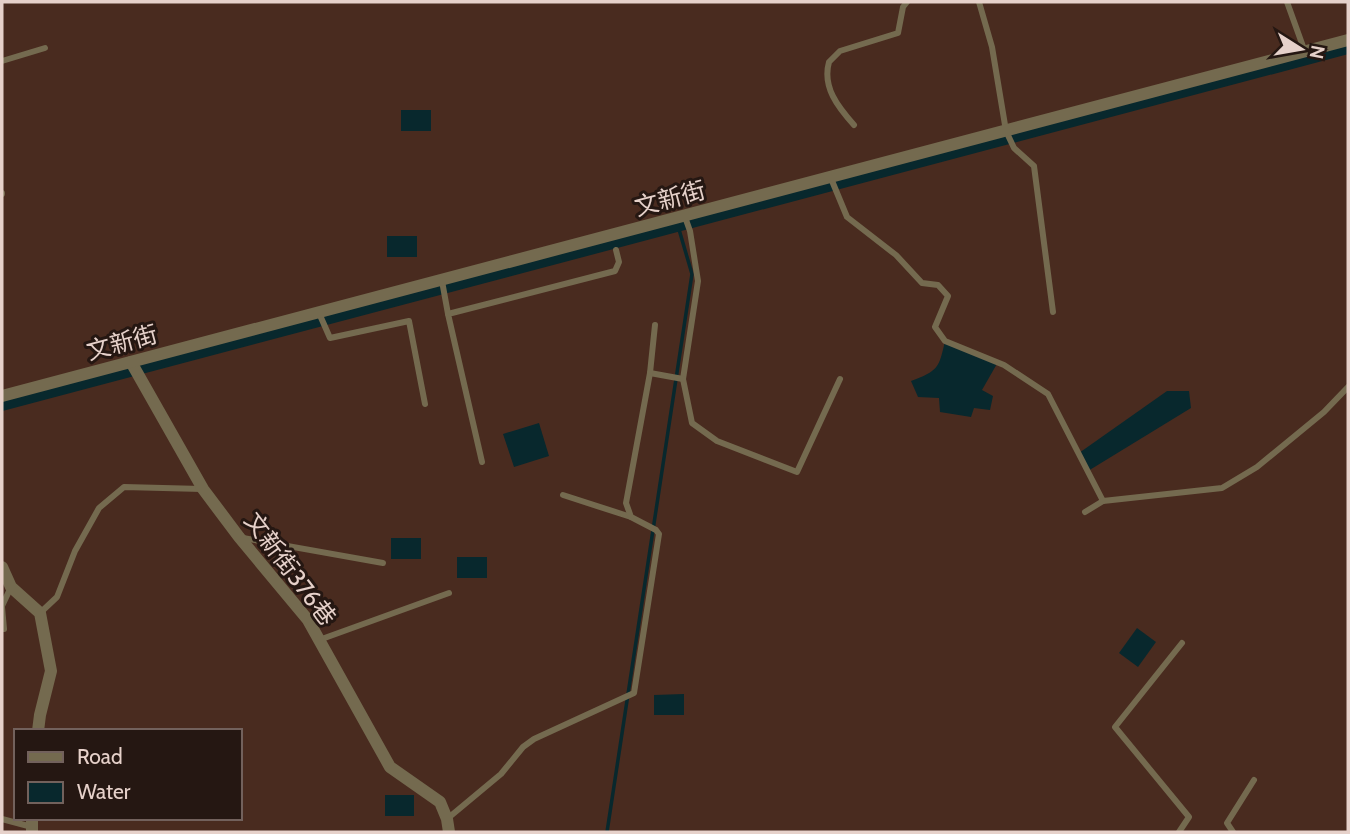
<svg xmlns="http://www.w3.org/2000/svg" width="1350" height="834" font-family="Cabin,'Noto Sans TC',sans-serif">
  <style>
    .water { fill: #08282d }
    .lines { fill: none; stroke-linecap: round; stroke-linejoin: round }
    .stream { stroke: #08282d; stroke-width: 3.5 }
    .canal { stroke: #08282d; stroke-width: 12 }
    .lane { stroke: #746a4f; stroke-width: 6 }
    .street { stroke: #746a4f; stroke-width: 12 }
    .labels { text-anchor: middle; stroke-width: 6; stroke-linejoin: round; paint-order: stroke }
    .street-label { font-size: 24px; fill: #e6d1ca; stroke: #251712 }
  </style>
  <rect width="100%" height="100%" fill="#492b1f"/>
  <g class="water">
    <rect x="401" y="110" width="30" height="21"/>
    <rect x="387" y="236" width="30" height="21"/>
    <path d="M 945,341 L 998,362 L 982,390 L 993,396 L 990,410 L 974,408 L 971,417 L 940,412 L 939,398 L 918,397 L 911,381 C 938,371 939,368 945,341 Z"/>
    <path d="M 1167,391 L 1189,391 L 1191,408 L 1088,471 L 1079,453 Z"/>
    <path d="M 539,423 L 549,456 L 514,467 L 503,434 Z"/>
    <rect x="391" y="538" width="30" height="21"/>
    <rect x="457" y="557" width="30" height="21"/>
    <path d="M 1137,628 L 1156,642 L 1138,667 L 1119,653 Z"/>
    <path d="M 684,694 L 684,715 L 654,715 L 654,695 Z"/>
    <rect x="385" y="795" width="29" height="21"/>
  </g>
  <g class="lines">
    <path class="stream" d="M 607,832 L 692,274 L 678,226"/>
    <path class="canal" d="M 2,405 L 1348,48"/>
    <g class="lane">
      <path d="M 979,2 L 992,47 L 1006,131 L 1014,148 L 1034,166 L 1053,312"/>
      <path d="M 1287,2 L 1305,52"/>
      <path d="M 2,61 L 45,48"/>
      <path d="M 854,125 C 838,107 822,87 829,62 L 840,51 L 898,33 L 903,7 L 907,2"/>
      <path d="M 830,176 L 847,217 L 896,255 L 922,283 L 938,285 L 948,296 L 935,327 L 945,341 L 1004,365 L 1048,394 L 1103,501"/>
      <path d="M 2,193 L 2,194"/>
      <path d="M 685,217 L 690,231 L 698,281 L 683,379 L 692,423 L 717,441 L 797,472 L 840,379"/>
      <path d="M 442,281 L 448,314"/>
      <path d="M 319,313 L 330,338 L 409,321 L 425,404"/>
      <path d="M 650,373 L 683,379"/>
      <path d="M 482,462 L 448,314 L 615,271 L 619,262 L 616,250"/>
      <path d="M 563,495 L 631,517"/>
      <path d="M 1085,512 L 1103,501 L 1222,488 L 1257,467 L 1324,412 L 1348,387"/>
      <path d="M 243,538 L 383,563"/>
      <path d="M 2,606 L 11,587"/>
      <path d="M 2,607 L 4,629 L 2,629"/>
      <path d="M 40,613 L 57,597 L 75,551 L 99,508 L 124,487 L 202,489"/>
      <path d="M 319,640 L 449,593"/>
      <path d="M 2,819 L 32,827"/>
      <path d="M 447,819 L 501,774 L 523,747 L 534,739 L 634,693 L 659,534 L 656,530 L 631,517 L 626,503 L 650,373 L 655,325"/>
      <path d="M 1179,832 L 1189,817 L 1115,727 L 1182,643"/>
      <path d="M 1233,832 L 1227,823 L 1254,780"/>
    </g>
    <g class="street">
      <path d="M 131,362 L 203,489 L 239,537 L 308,620 L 390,767 L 440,802 L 447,819 L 449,832"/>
      <path d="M 2,396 L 1348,40"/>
      <path d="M 2,567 L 11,587 L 40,613 L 51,671 L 40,715 L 38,731"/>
      <path d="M 32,832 L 32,818"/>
    </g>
  </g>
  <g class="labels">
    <g class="street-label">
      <text transform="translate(670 199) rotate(-15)" y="8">文新街</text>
      <text transform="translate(122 343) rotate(-15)" y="8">文新街</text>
      <text transform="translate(290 569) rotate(53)" y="8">文新街376巷</text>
    </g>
  </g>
  <rect width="1350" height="834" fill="none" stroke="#e6d1ca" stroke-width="7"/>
  <rect x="14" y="729" width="228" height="91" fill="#251712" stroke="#72615c" stroke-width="2"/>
  <rect x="28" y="752" width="35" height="10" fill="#746a4f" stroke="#72615c" stroke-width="2"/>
  <text x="77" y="764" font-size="21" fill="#e6d1ca">Road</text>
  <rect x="28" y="782" width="35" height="21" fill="#08282d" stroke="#72615c" stroke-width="2"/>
  <text x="77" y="799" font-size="21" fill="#e6d1ca">Water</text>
  <g transform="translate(1301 49) rotate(101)" stroke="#251712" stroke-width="5" paint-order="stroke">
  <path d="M0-5L12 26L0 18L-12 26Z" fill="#e6d1ca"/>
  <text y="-10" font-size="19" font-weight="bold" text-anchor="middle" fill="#e6d1ca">N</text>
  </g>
</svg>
